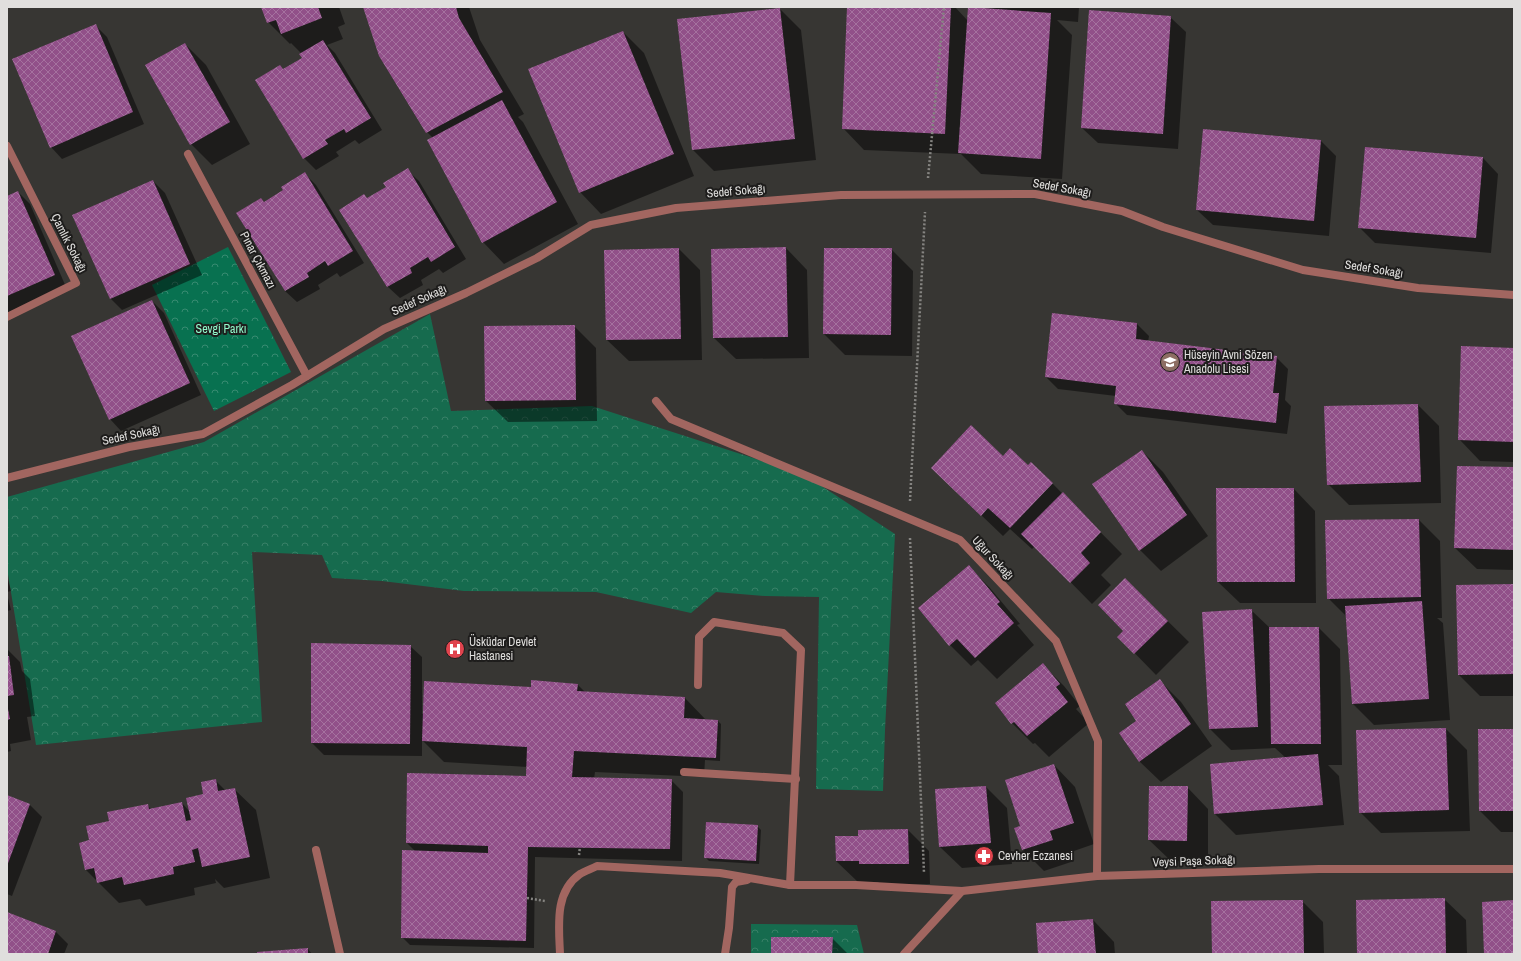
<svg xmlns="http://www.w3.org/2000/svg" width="1521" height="961" font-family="'Archivo Narrow',sans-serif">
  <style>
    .forest { fill: url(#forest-crowns) }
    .park { fill: url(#park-crowns) }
    .shadow { fill: #0007 }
    .building { fill: url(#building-cross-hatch) }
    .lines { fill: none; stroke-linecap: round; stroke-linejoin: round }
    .path { stroke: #858481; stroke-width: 2.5; stroke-dasharray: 2 2; stroke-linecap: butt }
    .service { stroke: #a26660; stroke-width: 8 }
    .minor { stroke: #a26660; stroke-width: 8 }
    .labels { text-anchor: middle; stroke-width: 4; stroke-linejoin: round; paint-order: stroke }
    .street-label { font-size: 12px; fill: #e0dfdd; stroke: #1e1d1c }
    .park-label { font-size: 12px; fill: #93facd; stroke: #1e1d1c }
    .poi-label { font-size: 12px; fill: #e0dfdd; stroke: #1e1d1c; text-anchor: start }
  </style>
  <defs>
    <pattern id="forest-crowns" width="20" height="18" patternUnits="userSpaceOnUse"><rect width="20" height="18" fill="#166b4e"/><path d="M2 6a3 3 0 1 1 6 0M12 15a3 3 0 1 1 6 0" fill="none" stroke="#388067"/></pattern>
    <pattern id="park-crowns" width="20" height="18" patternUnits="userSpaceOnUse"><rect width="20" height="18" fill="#087150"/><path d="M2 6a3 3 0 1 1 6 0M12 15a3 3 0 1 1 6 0" fill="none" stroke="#388b71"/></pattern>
    <pattern id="building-cross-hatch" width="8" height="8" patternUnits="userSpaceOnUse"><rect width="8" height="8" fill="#915089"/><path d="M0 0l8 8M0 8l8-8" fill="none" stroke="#a5719f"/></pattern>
  </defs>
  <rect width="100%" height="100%" fill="#373633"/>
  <g class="forest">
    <path d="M 430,314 L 451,411 L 592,406 L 803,474 L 895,534 L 885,730 L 883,791 L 816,789 L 819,597 L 765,596 L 716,592 L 691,613 L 596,592 L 464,591 L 382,581 L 332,578 L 322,555 L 252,552 L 262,722 L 36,745 L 7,568 L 7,497 L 204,442 Z"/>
    <path d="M 751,924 L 857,925 L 864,954 L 751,954 Z"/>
  </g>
  <path class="park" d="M 228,247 L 291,372 L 214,411 L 152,285 Z"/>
  <g class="shadow">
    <path d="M 262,7 L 339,7 L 345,24 L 338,27 L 343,39 L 327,45 L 335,53 L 382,130 L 359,144 L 355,140 L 336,152 L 339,156 L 316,170 L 304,158 L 283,70 L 303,58 L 302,54 L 291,43 L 290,44 L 268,22 Z"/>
    <path d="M 364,7 L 469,7 L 480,40 L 524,114 L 518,117 L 523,122 L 578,224 L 504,264 L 483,242 L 433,138 L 427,132 L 380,55 Z"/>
    <path d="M 848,7 L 955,7 L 968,21 L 990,9 L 988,7 L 1079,7 L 1078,22 L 1057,20 L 1072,35 L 1062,179 L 981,174 L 961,154 L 864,150 L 843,128 Z"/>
    <path d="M 780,9 L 801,30 L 816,160 L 714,171 L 693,150 Z"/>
    <path d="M 1170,17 L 1186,32 L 1178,149 L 1098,143 L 1082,128 Z"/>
    <path d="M 95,25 L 107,37 L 144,124 L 62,159 L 51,147 Z"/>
    <path d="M 623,32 L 644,53 L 694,176 L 601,214 L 580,192 Z"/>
    <path d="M 185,44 L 206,65 L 250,144 L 212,165 L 191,144 Z"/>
    <path d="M 1321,141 L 1336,156 L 1329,236 L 1213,225 L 1197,210 Z"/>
    <path d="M 1366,148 L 1483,158 L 1498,174 L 1491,253 L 1375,243 L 1359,227 Z"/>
    <path d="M 407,170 L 419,181 L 466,259 L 443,273 L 439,269 L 421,280 L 423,285 L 400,298 L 388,287 L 340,210 L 367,199 L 387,187 Z"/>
    <path d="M 305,174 L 316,185 L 364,263 L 340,277 L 337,273 L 318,285 L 320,289 L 297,302 L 285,291 L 261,199 L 265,203 L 284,191 Z"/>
    <path d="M 153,181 L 165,193 L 202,275 L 122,310 L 111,299 Z"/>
    <path d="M 18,192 L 30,204 L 66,287 L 7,313 L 7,197 Z"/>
    <path d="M 786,248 L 807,270 L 809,358 L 736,359 L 714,338 Z"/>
    <path d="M 679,249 L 700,270 L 702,360 L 629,361 L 607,340 L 605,251 Z"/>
    <path d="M 891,249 L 913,271 L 912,356 L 845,355 L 824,334 Z"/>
    <path d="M 152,301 L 164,313 L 201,395 L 121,431 L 110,419 Z"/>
    <path d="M 1137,324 L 1149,336 L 1148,342 L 1276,357 L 1288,369 L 1285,400 L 1291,406 L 1287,434 L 1127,415 L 1115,403 L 1116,396 L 1058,389 L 1046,377 Z"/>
    <path d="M 574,326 L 596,348 L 597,421 L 508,422 L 486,401 Z"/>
    <path d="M 1514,349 L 1514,462 L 1480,461 L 1459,439 Z"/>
    <path d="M 1418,405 L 1439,426 L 1441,503 L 1349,505 L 1328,484 Z"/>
    <path d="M 1142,451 L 1163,472 L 1208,536 L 1161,571 L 1140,550 Z"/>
    <path d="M 1003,457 L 1052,483 L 1122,554 L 1101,575 L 1111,585 L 1092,604 L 1035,546 L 1032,549 L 1010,529 L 1003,536 L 932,468 Z"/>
    <path d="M 1514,468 L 1514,570 L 1477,569 L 1455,548 Z"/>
    <path d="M 1217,489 L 1294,489 L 1315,511 L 1316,603 L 1240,603 L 1218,582 Z"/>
    <path d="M 1419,520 L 1440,541 L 1442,618 L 1437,618 L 1443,623 L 1450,720 L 1374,725 L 1353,704 L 1347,617 L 1328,598 Z"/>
    <path d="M 969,567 L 990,588 L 1020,624 L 1017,625 L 1034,645 L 997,679 L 978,660 L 971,666 L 950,645 Z"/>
    <path d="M 7,576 L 11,591 L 7,592 Z"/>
    <path d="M 1125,579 L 1189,642 L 1156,675 L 1119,637 L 1125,631 Z"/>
    <path d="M 1514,585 L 1514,696 L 1480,696 L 1459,675 Z"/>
    <path d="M 7,594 L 11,610 L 7,611 Z"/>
    <path d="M 1251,610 L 1270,628 L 1319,628 L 1340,649 L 1342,765 L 1328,765 L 1339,776 L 1344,825 L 1236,835 L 1215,814 L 1286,758 L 1275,748 L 1231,750 L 1210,729 L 1203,612 Z"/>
    <path d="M 410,646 L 422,657 L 422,714 L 532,688 L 577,684 L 585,692 L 685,698 L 706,720 L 718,721 L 721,724 L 720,761 L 705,760 L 704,777 L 595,772 L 594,779 L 671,780 L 683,792 L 682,861 L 535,857 L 534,948 L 410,945 L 402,937 L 416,852 L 407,843 L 527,777 L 527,767 L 444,762 L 422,740 L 422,756 L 324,755 L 312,743 Z"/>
    <path d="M 7,649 L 20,662 L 22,671 L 30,679 L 35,716 L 27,717 L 31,740 L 10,744 L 11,751 L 7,752 Z"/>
    <path d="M 1043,665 L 1064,686 L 1080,706 L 1076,709 L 1089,723 L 1049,757 L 1035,743 L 1033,744 L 1012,723 L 996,703 Z"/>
    <path d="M 1160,681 L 1181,702 L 1212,746 L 1161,782 L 1139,761 L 1138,721 Z"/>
    <path d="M 1446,729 L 1467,750 L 1470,831 L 1381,833 L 1360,812 Z"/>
    <path d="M 1514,730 L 1514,832 L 1501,832 L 1480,811 Z"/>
    <path d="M 1054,765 L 1075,787 L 1094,844 L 1071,852 L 1074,861 L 1044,871 L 1023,850 L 1022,826 Z"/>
    <path d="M 215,780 L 226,791 L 234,789 L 256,810 L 270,878 L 224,888 L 215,879 L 216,883 L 194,888 L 195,895 L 146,906 L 140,899 L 119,903 L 86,870 L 90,841 L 110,822 L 147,805 L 152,810 L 182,803 L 190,812 Z"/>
    <path d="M 986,787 L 1007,808 L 1012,864 L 962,868 L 940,847 Z"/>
    <path d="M 1187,787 L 1208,809 L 1208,862 L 1171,861 L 1149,840 Z"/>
    <path d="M 7,796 L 30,805 L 42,817 L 12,896 L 7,894 Z"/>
    <path d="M 757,826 L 761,830 L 759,864 L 709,861 L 705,857 Z"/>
    <path d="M 908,830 L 929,851 L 930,884 L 881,885 L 878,882 L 858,882 L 836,861 L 859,837 Z"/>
    <path d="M 1444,899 L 1466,920 L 1467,954 L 1358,954 Z"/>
    <path d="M 1302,901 L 1323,922 L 1324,954 L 1213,954 Z"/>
    <path d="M 7,913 L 56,932 L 68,944 L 64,954 L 7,954 Z"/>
    <path d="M 1093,920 L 1114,942 L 1115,954 L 1039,954 Z"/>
    <path d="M 832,938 L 848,954 L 772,954 Z"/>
    <path d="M 308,949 L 312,954 L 258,954 Z"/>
  </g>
  <g class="building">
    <path d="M 261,7 L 318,7 L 322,18 L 281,34 L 276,20 L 267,23 Z"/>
    <path d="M 363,7 L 456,7 L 459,18 L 503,92 L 426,133 L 379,56 Z"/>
    <path d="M 847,7 L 951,7 L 945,134 L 842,129 Z"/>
    <path d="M 968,7 L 1051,13 L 1041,159 L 958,153 Z"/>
    <path d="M 780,8 L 795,139 L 692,150 L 677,19 Z"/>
    <path d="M 1089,10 L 1171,16 L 1163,134 L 1081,128 Z"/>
    <path d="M 96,24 L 133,112 L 50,148 L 12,59 Z"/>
    <path d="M 623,31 L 674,154 L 579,193 L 528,69 Z"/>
    <path d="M 323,40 L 371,118 L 346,133 L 344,129 L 325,140 L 328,144 L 303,159 L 255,80 L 280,65 L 283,69 L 302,58 L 299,54 Z"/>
    <path d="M 185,43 L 230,122 L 190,145 L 145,65 Z"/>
    <path d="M 502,100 L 557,202 L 482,243 L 427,140 Z"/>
    <path d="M 1203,129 L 1321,140 L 1314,221 L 1196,210 Z"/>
    <path d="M 1365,147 L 1483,157 L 1476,238 L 1358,228 Z"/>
    <path d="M 408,168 L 455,247 L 431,262 L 428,257 L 410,268 L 412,273 L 387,287 L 339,210 L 364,194 L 367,198 L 386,187 L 383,183 Z"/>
    <path d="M 305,172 L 353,251 L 328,266 L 325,261 L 307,273 L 309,277 L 285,291 L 236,213 L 261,198 L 264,202 L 283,190 L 281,187 Z"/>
    <path d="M 153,180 L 190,264 L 110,299 L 72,215 Z"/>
    <path d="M 18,191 L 55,275 L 7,296 L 7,196 Z"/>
    <path d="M 786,247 L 788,337 L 713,338 L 711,249 Z"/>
    <path d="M 679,248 L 681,339 L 606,340 L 604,250 Z"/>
    <path d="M 824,248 L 892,248 L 891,335 L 823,334 Z"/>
    <path d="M 152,300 L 190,383 L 109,420 L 71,336 Z"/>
    <path d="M 1052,313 L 1137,323 L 1136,339 L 1277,356 L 1273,393 L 1279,393 L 1276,423 L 1114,404 L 1116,386 L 1045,377 Z"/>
    <path d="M 575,325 L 576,400 L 485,401 L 484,326 Z"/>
    <path d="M 1461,346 L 1514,348 L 1514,442 L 1458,440 Z"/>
    <path d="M 1418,404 L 1421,482 L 1327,485 L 1324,406 Z"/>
    <path d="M 971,425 L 1003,456 L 1010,448 L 1028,465 L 1031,462 L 1053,483 L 1010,528 L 988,508 L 981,516 L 931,468 Z"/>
    <path d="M 1142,450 L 1187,515 L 1139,551 L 1092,484 Z"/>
    <path d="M 1457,466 L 1514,467 L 1514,550 L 1454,548 Z"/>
    <path d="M 1216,488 L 1294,488 L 1295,582 L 1217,582 Z"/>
    <path d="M 1063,492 L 1101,532 L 1081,553 L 1090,563 L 1070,583 L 1021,534 Z"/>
    <path d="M 1419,519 L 1421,597 L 1327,599 L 1325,520 Z"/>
    <path d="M 969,565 L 1000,602 L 997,604 L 1014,623 L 975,658 L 957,639 L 949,646 L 918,608 Z"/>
    <path d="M 1125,578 L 1168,621 L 1134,654 L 1117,637 L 1123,631 L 1098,605 Z"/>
    <path d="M 1514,584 L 1514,674 L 1458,675 L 1456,585 Z"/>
    <path d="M 1422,601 L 1429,699 L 1352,704 L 1345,606 Z"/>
    <path d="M 1252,609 L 1258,727 L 1209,729 L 1202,612 Z"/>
    <path d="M 1269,627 L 1319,627 L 1321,744 L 1271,744 Z"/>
    <path d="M 311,643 L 411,645 L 410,744 L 311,743 Z"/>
    <path d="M 7,656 L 9,656 L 14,695 L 7,696 Z"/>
    <path d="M 1043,663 L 1060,684 L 1056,687 L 1068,702 L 1027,736 L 1014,722 L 1011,724 L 995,703 Z"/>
    <path d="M 1160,679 L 1191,724 L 1139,762 L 1119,733 L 1136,721 L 1125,704 Z"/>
    <path d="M 531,680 L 578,684 L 577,691 L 685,697 L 684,718 L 718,720 L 716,758 L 574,751 L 572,777 L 672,779 L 670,849 L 528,847 L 526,941 L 401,938 L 402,850 L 488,853 L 488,846 L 406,843 L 407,773 L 526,776 L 527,747 L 422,741 L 424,681 L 531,687 Z"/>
    <path d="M 7,704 L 10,719 L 7,720 Z"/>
    <path d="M 1446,728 L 1449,810 L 1359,813 L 1356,730 Z"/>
    <path d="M 1478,729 L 1514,729 L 1514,811 L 1479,811 Z"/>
    <path d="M 1318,754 L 1323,805 L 1214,814 L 1210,764 Z"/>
    <path d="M 1054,764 L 1074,823 L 1050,831 L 1053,840 L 1022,850 L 1014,828 L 1020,826 L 1005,780 Z"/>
    <path d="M 216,779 L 218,791 L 235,788 L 250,857 L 202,867 L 198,848 L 192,850 L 195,862 L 173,867 L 174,874 L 124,885 L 122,877 L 97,883 L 94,868 L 85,870 L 79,843 L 89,840 L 86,826 L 109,821 L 107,812 L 148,804 L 149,809 L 182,802 L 186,821 L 191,820 L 186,798 L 203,794 L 201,782 Z"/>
    <path d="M 986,786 L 991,843 L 939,847 L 935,789 Z"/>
    <path d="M 1149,786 L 1188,786 L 1187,841 L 1148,840 Z"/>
    <path d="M 7,795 L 30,804 L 7,866 Z"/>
    <path d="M 706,822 L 758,825 L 756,861 L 704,858 Z"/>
    <path d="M 908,829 L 909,864 L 859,864 L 859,861 L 836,861 L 835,836 L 858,836 L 858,830 Z"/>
    <path d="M 1445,898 L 1446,954 L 1357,954 L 1356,900 Z"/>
    <path d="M 1303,900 L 1304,954 L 1212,954 L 1211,901 Z"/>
    <path d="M 1514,900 L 1514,954 L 1484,954 L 1482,902 Z"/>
    <path d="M 7,912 L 56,931 L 48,954 L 7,954 Z"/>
    <path d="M 1093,919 L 1096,954 L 1038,954 L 1036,923 Z"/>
    <path d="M 771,937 L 833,937 L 832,954 L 771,954 Z"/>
    <path d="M 308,948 L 308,954 L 257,954 L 257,952 Z"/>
  </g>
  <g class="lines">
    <g class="path">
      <path d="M 928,178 L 944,7"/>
      <path d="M 910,501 L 925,212"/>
      <path d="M 910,538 L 924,873"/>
      <path d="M 579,855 L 580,847"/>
      <path d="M 527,898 L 545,901"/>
    </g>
    <g class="service">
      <path d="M 7,146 L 76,283 L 7,317"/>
      <path d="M 188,154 L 307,376"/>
      <path d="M 698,685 L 699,637 L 714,622 L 783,633 L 801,650 L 790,885"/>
      <path d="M 684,772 L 796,779"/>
      <path d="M 316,850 L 340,954"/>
      <path d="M 560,954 C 559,927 554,892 580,874 C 585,871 591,869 597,866 L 720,873 L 790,885 L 856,885 L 962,891"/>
      <path d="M 725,954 L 729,928 L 732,887 L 736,882 L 747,880"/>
    </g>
    <g class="minor">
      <path d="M 656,401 L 671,419 L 960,540 L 1056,641 L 1098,741 L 1097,876"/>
      <path d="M 7,478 L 129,447 L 203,434 L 292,385 L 384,329 L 466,293 L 537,258 L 591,225 L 676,208 L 841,195 L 1035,194 L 1122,211 L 1163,227 L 1303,270 L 1418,288 L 1514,295"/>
      <path d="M 904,954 L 962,891 L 1097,876 L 1319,869 L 1514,869"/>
    </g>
  </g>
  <defs>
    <g id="school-disc" transform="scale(1)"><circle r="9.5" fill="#8d6e63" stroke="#1e1d1c"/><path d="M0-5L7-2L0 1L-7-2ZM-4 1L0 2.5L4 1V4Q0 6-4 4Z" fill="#fff"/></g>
    <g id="hospital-disc" transform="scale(1)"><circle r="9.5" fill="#e0444e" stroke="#1e1d1c"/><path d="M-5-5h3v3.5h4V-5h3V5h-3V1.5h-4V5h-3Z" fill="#fff"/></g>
    <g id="pharmacy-disc" transform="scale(1)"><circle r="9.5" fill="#e0444e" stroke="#1e1d1c"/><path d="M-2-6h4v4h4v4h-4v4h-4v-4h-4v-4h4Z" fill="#fff"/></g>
  </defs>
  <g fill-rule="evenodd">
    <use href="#school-disc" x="1170" y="362"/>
    <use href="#hospital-disc" x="455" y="649"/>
    <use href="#pharmacy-disc" x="984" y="856"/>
  </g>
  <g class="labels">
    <g class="street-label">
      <text transform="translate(1062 188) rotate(10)" y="4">Sedef Sokağı</text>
      <text transform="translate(736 191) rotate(-5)" y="4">Sedef Sokağı</text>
      <text transform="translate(69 243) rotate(63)" y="4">Çamlık Sokağı</text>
      <text transform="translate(258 260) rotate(62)" y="4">Pınar Çıkmazı</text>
      <text transform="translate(1374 269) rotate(9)" y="4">Sedef Sokağı</text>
      <text transform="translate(419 300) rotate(-24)" y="4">Sedef Sokağı</text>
      <text transform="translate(131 435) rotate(-12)" y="4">Sedef Sokağı</text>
      <text transform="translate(993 558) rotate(47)" y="4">Uğur Sokağı</text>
      <text transform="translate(1194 861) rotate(-2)" y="4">Veysi Paşa Sokağı</text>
    </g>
    <g class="park-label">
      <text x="221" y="333">Sevgi Parkı</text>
    </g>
    <g class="poi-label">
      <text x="1184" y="359">Hüseyin Avni Sözen<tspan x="1184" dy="14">Anadolu Lisesi</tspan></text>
      <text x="469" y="646">Üsküdar Devlet<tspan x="469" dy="14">Hastanesi</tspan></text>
      <text x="998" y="860">Cevher Eczanesi</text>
    </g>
  </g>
  <rect width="1521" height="961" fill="none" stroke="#e0dfdd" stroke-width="16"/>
</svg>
